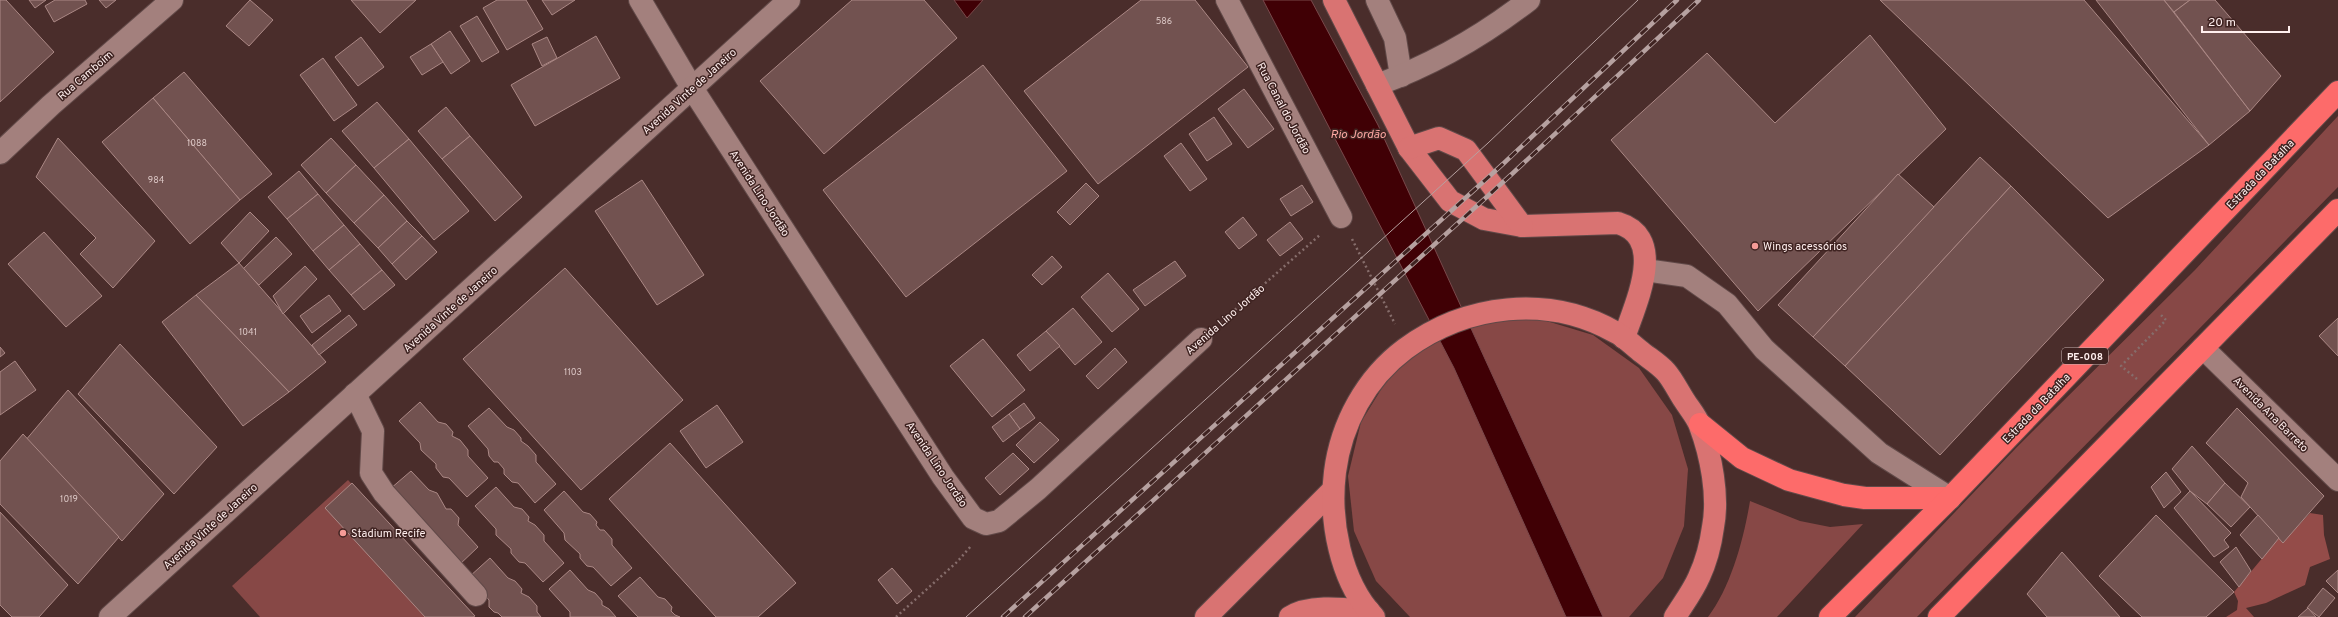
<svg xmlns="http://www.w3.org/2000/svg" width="2338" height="617" font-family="Overpass,sans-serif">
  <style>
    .green { fill: #874846 }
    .forest { fill: #944c49 }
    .water { fill: #400005; stroke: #79484b }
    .building { fill: #725250; stroke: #ab8885 }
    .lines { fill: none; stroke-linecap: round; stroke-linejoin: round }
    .minor-casing { stroke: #614948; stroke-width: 24 }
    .major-casing { stroke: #614948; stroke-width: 24 }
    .highway-casing { stroke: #614948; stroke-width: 24 }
    .path { stroke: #866d6b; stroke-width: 2.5; stroke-dasharray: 2 3; stroke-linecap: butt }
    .minor { stroke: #a3807d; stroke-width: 22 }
    .major { stroke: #d97372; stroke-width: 22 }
    .highway { stroke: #fd6b6a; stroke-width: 22 }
    .tram { stroke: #b6a1a0; stroke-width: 1 }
    .rail-casing { stroke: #b6a1a0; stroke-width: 4.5 }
    .rail { stroke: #3f2321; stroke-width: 3; stroke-dasharray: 9; stroke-linecap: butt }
    .poi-dot { fill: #f59b97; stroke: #3f2321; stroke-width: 1.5 }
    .labels { text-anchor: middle; stroke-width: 3; stroke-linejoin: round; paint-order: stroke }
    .number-label { font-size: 9px; fill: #dcc8c6 }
    .shield { fill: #3f2321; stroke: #c5b2b0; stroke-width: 1 }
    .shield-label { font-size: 10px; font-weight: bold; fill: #ffefee }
    .street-label { font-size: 11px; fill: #ffefee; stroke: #3f2321 }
    .poi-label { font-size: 11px; fill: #ffefee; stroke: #3f2321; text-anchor: start }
    .water-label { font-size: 12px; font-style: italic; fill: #fba6a1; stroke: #3f2321 }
  </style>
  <rect width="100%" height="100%" fill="#4a2d2b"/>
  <g class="green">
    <path d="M 2338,116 L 2338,187 L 1917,617 L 1855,617 L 2016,448 L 2195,270 Z"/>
    <path d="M 1540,319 L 1593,335 L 1639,368 L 1672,415 L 1688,469 L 1684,526 L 1663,578 L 1629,617 L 1410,617 L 1376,581 L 1354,531 L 1348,476 L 1361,422 L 1390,375 L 1432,340 L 1484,321 Z"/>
    <path d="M 348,480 L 473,617 L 260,617 L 232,586 Z"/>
    <path d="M 1750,501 L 1800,521 L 1830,527 L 1863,524 L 1777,617 L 1708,617 C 1731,587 1744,538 1750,501 Z"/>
  </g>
  <path class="forest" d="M 2310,513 L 2323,515 L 2324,535 L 2330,559 L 2310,567 L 2305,585 L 2266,603 L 2246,608 L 2254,617 L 2226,617 L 2237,610 L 2238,601 L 2234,592 L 2279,538 L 2283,542 Z"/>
  <g class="water">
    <path d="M 954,0 L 983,0 L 967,18 Z"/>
    <path d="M 1263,0 L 1311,0 L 1378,125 L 1603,617 L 1566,617 L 1454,368 Z"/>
  </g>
  <g class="building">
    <path d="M 0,0 L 6,0 L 54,52 L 0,102 Z"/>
    <path d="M 29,0 L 46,0 L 35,8 Z"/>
    <path d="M 55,0 L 85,0 L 87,4 L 54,22 L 45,6 Z"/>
    <path d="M 99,0 L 116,0 L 106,8 Z"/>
    <path d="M 250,0 L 273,20 L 249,46 L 226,26 Z"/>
    <path d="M 351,0 L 416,0 L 380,33 Z"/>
    <path d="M 497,0 L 526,0 L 543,29 L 507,50 L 483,8 Z"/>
    <path d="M 542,0 L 575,0 L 552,15 Z"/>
    <path d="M 852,0 L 924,0 L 957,38 L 824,154 L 760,81 Z"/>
    <path d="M 1141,0 L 1195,0 L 1248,67 L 1098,184 L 1024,91 Z"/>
    <path d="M 1880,0 L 2084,0 L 2209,145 L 2108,218 Z"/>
    <path d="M 2096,0 L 2164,0 L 2250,111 L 2209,145 Z"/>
    <path d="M 2164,0 L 2190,0 L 2174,12 Z"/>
    <path d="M 2190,0 L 2215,0 L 2281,76 L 2250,111 L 2174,12 Z"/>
    <path d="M 477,16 L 499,52 L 482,62 L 460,26 Z"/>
    <path d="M 450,31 L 470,61 L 451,74 L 431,44 Z"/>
    <path d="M 1870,35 L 1946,129 L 1758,311 L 1611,140 L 1707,53 L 1775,123 Z"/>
    <path d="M 596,36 L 620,78 L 535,126 L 511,85 Z"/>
    <path d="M 361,37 L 384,67 L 358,86 L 335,57 Z"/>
    <path d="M 547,37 L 557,58 L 542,66 L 532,44 Z"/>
    <path d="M 431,44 L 443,62 L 422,75 L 410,57 Z"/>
    <path d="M 323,58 L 357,105 L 334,121 L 300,75 Z"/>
    <path d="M 983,65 L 1067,171 L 906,297 L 823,190 Z"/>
    <path d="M 184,72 L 272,174 L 240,200 L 153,98 Z"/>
    <path d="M 1244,89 L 1274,129 L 1248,148 L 1218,109 Z"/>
    <path d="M 153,98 L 240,200 L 190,244 L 102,142 Z"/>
    <path d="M 377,102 L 409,139 L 374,168 L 342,131 Z"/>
    <path d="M 446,107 L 470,136 L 442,159 L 418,131 Z"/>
    <path d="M 1214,117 L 1232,144 L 1207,161 L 1189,134 Z"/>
    <path d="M 470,136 L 522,197 L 495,221 L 442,159 Z"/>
    <path d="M 58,138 L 155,241 L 113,288 L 80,254 L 96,238 L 36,177 Z"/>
    <path d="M 331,138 L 356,165 L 326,193 L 301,165 Z"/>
    <path d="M 409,139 L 469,211 L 434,240 L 374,168 Z"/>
    <path d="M 1181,143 L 1207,179 L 1190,191 L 1164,156 Z"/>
    <path d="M 1980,157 L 2011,186 L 1845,366 L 1813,337 Z"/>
    <path d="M 356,165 L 384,195 L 354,223 L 326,193 Z"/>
    <path d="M 299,171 L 318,194 L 287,219 L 268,197 Z"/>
    <path d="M 1898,174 L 1934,207 L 1813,337 L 1778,305 Z"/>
    <path d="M 642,180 L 704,275 L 657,305 L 595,211 Z"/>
    <path d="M 1086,183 L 1099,196 L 1070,225 L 1057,212 Z"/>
    <path d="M 1302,185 L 1313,202 L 1291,216 L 1280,199 Z"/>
    <path d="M 2011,186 L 2104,280 L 1940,455 L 1845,366 Z"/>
    <path d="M 318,194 L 344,225 L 313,251 L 287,219 Z"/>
    <path d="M 384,195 L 407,221 L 378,248 L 354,223 Z"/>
    <path d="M 250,212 L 269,231 L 239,263 L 221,243 Z"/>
    <path d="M 1243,217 L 1257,235 L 1239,249 L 1225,232 Z"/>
    <path d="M 407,221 L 422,236 L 392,264 L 378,248 Z"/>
    <path d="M 1290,222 L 1303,239 L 1280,256 L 1267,240 Z"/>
    <path d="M 344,225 L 360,244 L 329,270 L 313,251 Z"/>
    <path d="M 44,232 L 102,296 L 66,327 L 8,264 Z"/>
    <path d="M 422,236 L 437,252 L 406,280 L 392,264 Z"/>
    <path d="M 276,237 L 292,254 L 259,285 L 243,269 Z"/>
    <path d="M 360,244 L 382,270 L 351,295 L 329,270 Z"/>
    <path d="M 1052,256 L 1062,267 L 1042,285 L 1032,275 Z"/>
    <path d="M 1175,261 L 1186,276 L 1145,306 L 1133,290 Z"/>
    <path d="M 239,263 L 326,362 L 289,392 L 196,295 Z"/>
    <path d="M 305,266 L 317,279 L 283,314 L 273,296 Z"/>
    <path d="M 565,268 L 683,400 L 581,490 L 463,359 Z"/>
    <path d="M 382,270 L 395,285 L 364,310 L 351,295 Z"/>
    <path d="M 1108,273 L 1139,309 L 1112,332 L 1081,297 Z"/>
    <path d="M 196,295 L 289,392 L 243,426 L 162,322 Z"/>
    <path d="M 329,295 L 341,311 L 312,333 L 300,316 Z"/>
    <path d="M 1073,308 L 1102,342 L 1075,365 L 1046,331 Z"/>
    <path d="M 349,315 L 357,325 L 319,355 L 312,345 Z"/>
    <path d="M 2338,318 L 2338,356 L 2319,336 Z"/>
    <path d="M 1046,331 L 1060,346 L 1030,371 L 1017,355 Z"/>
    <path d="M 983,339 L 1025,390 L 992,417 L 950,366 Z"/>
    <path d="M 120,344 L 217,447 L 174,494 L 78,394 Z"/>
    <path d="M 0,347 L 5,353 L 0,357 Z"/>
    <path d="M 1115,348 L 1127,362 L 1098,389 L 1086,376 Z"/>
    <path d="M 15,361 L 36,390 L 0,415 L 0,372 Z"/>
    <path d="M 68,390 L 164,494 L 122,541 L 25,441 Z"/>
    <path d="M 420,402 L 438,422 L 446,424 L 453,432 L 452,436 L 460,440 L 468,450 L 468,456 L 488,478 L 467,497 L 449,478 L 443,477 L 436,468 L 436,464 L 421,450 L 420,443 L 399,421 Z"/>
    <path d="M 1024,403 L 1035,418 L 1020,429 L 1009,414 Z"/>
    <path d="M 717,405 L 743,442 L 706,468 L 680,431 Z"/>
    <path d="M 489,408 L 507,427 L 514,430 L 521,438 L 521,441 L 528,446 L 536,455 L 536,462 L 556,484 L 535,503 L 518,483 L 512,482 L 504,474 L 504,469 L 498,462 L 494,462 L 489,456 L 488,449 L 468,426 Z"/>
    <path d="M 2237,408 L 2324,496 L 2283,543 L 2241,497 L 2248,483 L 2206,443 Z"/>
    <path d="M 1009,414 L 1020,429 L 1003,442 L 992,427 Z"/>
    <path d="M 1040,422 L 1059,440 L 1034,463 L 1016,445 Z"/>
    <path d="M 23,434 L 119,537 L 78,584 L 0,504 L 0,461 Z"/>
    <path d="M 670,443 L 796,583 L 758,617 L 716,617 L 609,499 Z"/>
    <path d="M 2192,446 L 2225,483 L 2207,504 L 2190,491 L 2172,469 Z"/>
    <path d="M 1013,453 L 1029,469 L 1000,495 L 985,478 Z"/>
    <path d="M 411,471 L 429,490 L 437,493 L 446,509 L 451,509 L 459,518 L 458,525 L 478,547 L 458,566 L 390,489 Z"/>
    <path d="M 2166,472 L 2181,492 L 2164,508 L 2151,487 Z"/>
    <path d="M 352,483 L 475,616 L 473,617 L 425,617 L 325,508 Z"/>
    <path d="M 2225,483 L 2250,507 L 2231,527 L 2207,504 Z"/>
    <path d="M 496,487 L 514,507 L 522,509 L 529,517 L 528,521 L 535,525 L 544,535 L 544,541 L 564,563 L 543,582 L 525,563 L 519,562 L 511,553 L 511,549 L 496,535 L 496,529 L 475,506 Z"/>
    <path d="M 564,491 L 583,512 L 590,514 L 597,522 L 596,525 L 600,530 L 604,530 L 612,539 L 612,545 L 632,568 L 611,586 L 593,567 L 587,566 L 580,558 L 580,554 L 565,540 L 564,533 L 544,510 Z"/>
    <path d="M 2190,491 L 2231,533 L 2224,540 L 2229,547 L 2214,557 L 2174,508 Z"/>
    <path d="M 0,512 L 68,585 L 39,617 L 12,617 L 0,605 Z"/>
    <path d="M 2156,515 L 2234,592 L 2206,617 L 2142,617 L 2099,576 Z"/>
    <path d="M 2258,515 L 2279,538 L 2262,559 L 2240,535 Z"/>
    <path d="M 2236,547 L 2251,571 L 2239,587 L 2220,562 Z"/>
    <path d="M 2062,552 L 2120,617 L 2047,617 L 2027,594 Z"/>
    <path d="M 490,558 L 508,578 L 515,581 L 522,589 L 521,593 L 529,597 L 537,606 L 537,612 L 541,617 L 502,617 L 498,613 L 494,612 L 489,607 L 489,600 L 469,577 Z"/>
    <path d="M 892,568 L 912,591 L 897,604 L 878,580 Z"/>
    <path d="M 570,570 L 588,590 L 595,593 L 602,601 L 602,605 L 609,609 L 616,617 L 570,617 L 570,612 L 549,589 Z"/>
    <path d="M 2338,570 L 2338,593 L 2326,581 Z"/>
    <path d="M 640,577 L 658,597 L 665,599 L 672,607 L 671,611 L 675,615 L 680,617 L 638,617 L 618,596 Z"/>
    <path d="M 2323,588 L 2335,598 L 2319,617 L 2307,608 Z"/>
    <path d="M 2308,608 L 2316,617 L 2298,617 Z"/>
  </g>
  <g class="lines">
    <g class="minor-casing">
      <g id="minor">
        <path d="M 640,0 L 692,88 L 943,477 L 973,518 L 986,524 L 999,521 L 1038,489 L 1201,339"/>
        <path d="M 1227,0 L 1341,217"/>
        <path d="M 1377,0 L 1395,38 L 1401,76"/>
        <path d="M 1377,85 C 1432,65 1484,35 1529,0"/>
        <path d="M 0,153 L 51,105 L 172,0"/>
        <path d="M 1645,270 L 1687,276 L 1727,304 L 1764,349 L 1879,453 L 1950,498"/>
        <path d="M 2203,348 L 2338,480"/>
        <path d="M 355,394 L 373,431 L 371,473 L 384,493 L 476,595"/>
        <path d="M 110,617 L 789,0"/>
      </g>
    </g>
    <g class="major-casing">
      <g id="major">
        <path d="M 1334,0 L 1409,148 L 1450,201 L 1484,219 L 1522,226 L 1618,223 C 1668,238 1635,304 1624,338"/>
        <path d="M 1409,148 L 1439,138 L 1466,150 L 1522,226"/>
        <path d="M 1206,617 L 1332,491"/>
        <path d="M 1290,617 C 1310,604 1346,609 1369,611"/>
        <path d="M 1374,617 C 1340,581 1329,520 1335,472 C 1341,424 1366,378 1405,349 C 1466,304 1548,294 1615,332 C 1624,336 1631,344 1639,350 C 1647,357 1658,363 1666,372 C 1673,380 1678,391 1684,400 C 1689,408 1697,417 1700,426 C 1711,455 1719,496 1713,527 C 1711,542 1706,562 1699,577 C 1693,591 1683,604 1675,617"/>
      </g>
    </g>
    <g class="highway-casing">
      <g id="highway">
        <path d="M 1700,424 L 1742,458 L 1789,480 L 1844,495 L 1865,498 L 1950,498"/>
        <path d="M 1830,617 L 1950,498 L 2338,92"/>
        <path d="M 1939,617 L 2338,210"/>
      </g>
    </g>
    <g class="path">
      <path d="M 1352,239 L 1395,324"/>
      <path d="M 1220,323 L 1321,234"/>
      <path d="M 2137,379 L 2121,366 L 2166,320 L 2161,315"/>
      <path d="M 896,617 L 957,562 L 971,546"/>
    </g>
    <use href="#minor" class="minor"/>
    <use href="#major" class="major"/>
    <use href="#highway" class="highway"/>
    <path class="tram" d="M 966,617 L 1488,143 L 1638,0"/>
    <g class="rail-casing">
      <g id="rail">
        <path d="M 1003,617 L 1504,163 L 1677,0"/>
        <path d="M 1025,617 L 1513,173 L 1699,0"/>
      </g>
    </g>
    <use href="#rail" class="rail"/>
  </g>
  <g class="poi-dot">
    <circle cx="1755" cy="246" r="4"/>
    <circle cx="343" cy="533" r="4"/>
  </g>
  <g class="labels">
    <g class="number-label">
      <text x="1164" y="24">586</text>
      <text x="197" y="146">1088</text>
      <text x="156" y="183">984</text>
      <text x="248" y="335">1041</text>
      <text x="573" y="375">1103</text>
      <text x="69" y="502">1019</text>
    </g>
    <rect class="shield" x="2062" y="348" width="46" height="16" rx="3"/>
    <g class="shield-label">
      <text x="2085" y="360">PE-008</text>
    </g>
    <g class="street-label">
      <text transform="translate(85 75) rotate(-41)" y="4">Rua Camboim</text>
      <text transform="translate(689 91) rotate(-42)" y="4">Avenida Vinte de Janeiro</text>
      <text transform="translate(1284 108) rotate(62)" y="4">Rua Canal do Jordão</text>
      <text transform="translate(2260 174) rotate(-46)" y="4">Estrada da Batalha</text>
      <text transform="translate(760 193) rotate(57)" y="4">Avenida Lino Jordão</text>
      <text transform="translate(450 309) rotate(-42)" y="4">Avenida Vinte de Janeiro</text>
      <text transform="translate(1225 319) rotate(-41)" y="4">Avenida Lino Jordão</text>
      <text transform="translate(2036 408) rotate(-46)" y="4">Estrada da Batalha</text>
      <text transform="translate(2271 414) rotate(45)" y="4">Avenida Ana Barreto</text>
      <text transform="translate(937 464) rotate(56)" y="4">Avenida Lino Jordão</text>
      <text transform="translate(210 526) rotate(-42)" y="4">Avenida Vinte de Janeiro</text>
    </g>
    <g class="poi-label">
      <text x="1763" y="250">Wings acessórios</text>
      <text x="351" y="537">Stadium Recife</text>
    </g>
    <g class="water-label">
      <text x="1358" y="138">Rio Jordão</text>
    </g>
  </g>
  <path d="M2202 26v6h87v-6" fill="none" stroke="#ffefee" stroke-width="2"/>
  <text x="2208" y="26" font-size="12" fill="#ffefee" stroke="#3f2321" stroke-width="3" paint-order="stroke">20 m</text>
</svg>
